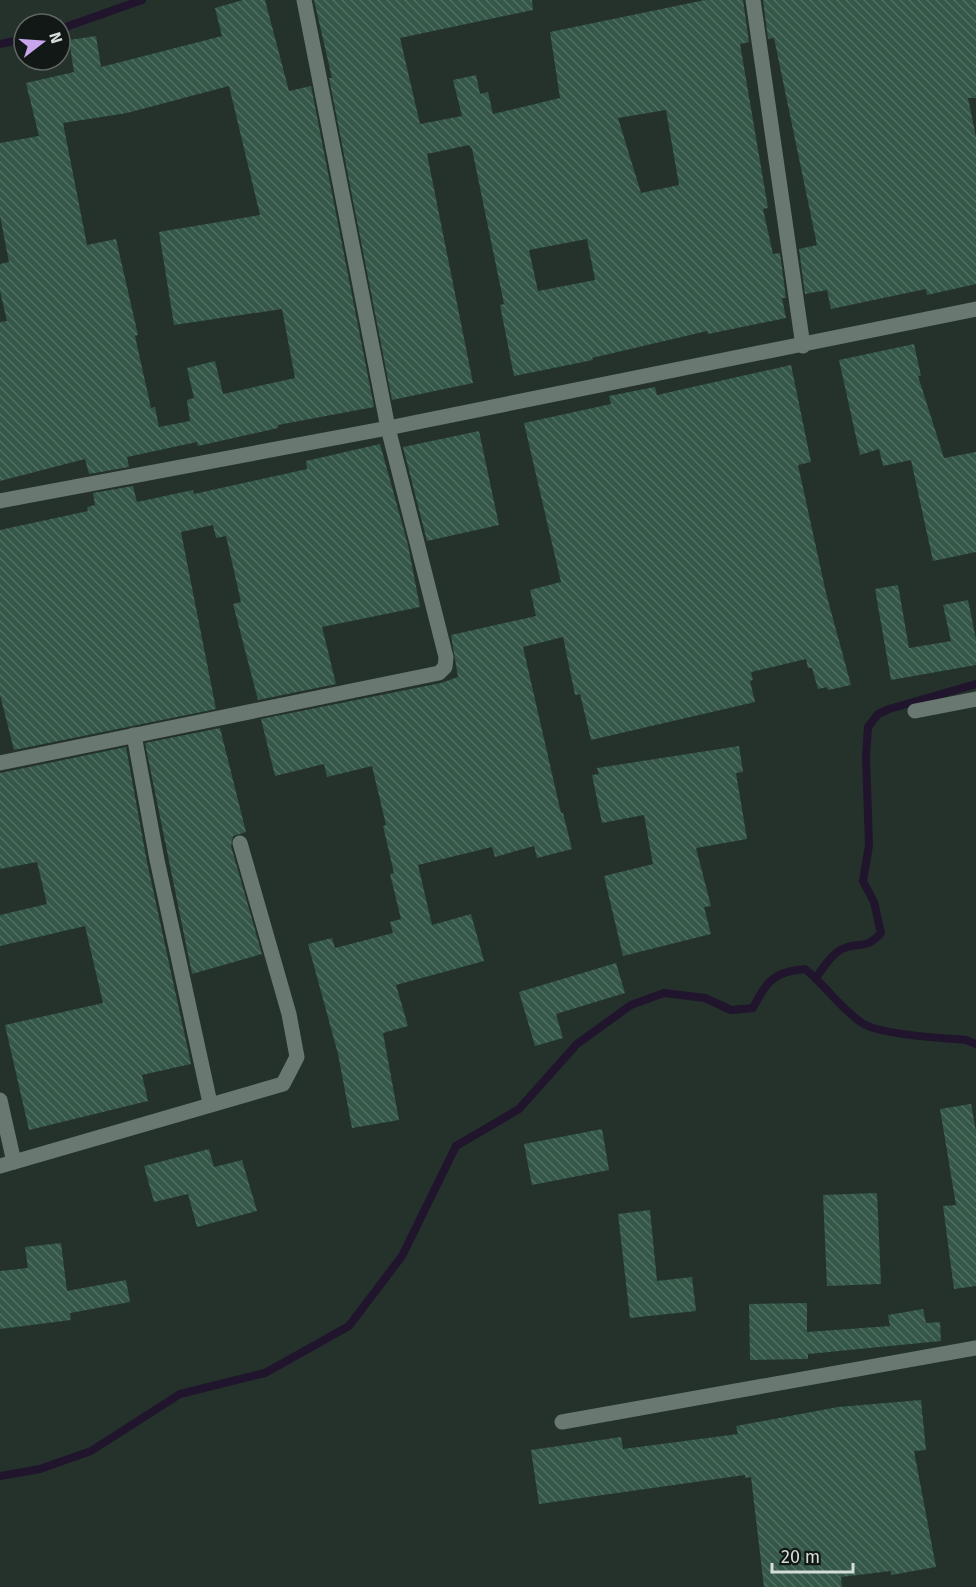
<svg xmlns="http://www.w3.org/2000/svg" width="976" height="1587" font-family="'Fira Sans',sans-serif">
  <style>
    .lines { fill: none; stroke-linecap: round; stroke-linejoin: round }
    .stream { stroke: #21142d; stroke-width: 8 }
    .building { fill: url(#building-back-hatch); fill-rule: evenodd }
    .minor { stroke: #697870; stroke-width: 15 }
  </style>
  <defs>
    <pattern id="building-back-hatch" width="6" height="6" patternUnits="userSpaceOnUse" patternTransform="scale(1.5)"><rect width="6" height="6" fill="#345748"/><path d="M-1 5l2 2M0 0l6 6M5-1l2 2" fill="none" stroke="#506f62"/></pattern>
  </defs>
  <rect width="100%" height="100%" fill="#24322b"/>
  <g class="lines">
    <g class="stream">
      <path d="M 60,29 L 142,0"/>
      <path d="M 0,44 L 24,39"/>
      <path d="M 816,978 C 823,968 831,955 842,949 C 861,940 863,952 881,933 L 874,902 L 863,881 L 869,845 L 866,756 L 868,727 L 878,714 L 889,709 L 976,684"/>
      <path d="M 0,1476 L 40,1469 L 91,1451 L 180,1394 L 265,1373 L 349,1326 L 402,1256 L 456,1146 L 519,1109 L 577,1044 L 631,1005 L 664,993 L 705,998 L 731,1010 L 753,1008 C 767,980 774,972 805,969 C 825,985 840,1008 862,1023 C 880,1035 943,1038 966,1040 L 976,1044"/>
    </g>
  </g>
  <g class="building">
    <path d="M 243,0 L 265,0 L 289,91 L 311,86 L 374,407 L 278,425 L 278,428 L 198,446 L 197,442 L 127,457 L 129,467 L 89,474 L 85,459 L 0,481 L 0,322 L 7,321 L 0,291 L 0,264 L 9,262 L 0,216 L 0,143 L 39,136 L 26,83 L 74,72 L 69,40 L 96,36 L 101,67 L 222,36 L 215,8 ZM 229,86 L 260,215 L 159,232 L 174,325 L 282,309 L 295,378 L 223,394 L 215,361 L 187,368 L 194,398 L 187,400 L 190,421 L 159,427 L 155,407 L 151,408 L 135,336 L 138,335 L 116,239 L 87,245 L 63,123 L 127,113 Z"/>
    <path d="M 314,0 L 532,0 L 533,10 L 400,38 L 420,124 L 462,116 L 453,80 L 476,75 L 480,94 L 488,92 L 493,114 L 560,98 L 550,32 L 705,0 L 743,0 L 749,42 L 740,44 L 768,208 L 763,209 L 773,254 L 780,253 L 786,298 L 782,298 L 786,318 L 708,334 L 707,331 L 592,358 L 593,360 L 514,376 L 500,305 L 504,304 L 472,149 L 469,145 L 427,154 L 473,383 L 392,400 L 329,78 L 332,78 ZM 666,110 L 679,185 L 641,193 L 618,118 ZM 587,239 L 595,280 L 538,291 L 529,250 Z"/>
    <path d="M 763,0 L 976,0 L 976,98 L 968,98 L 976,137 L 976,284 L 927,295 L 926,289 L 831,309 L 827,290 L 805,294 L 799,249 L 817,245 L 774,38 L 768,39 Z"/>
    <path d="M 914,344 L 921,376 L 918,376 L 944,458 L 976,452 L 976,552 L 933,561 L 911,460 L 883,466 L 879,449 L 860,455 L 839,360 Z"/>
    <path d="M 791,365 L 811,462 L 798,465 L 826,593 L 851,685 L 828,690 L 827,687 L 818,689 L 812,668 L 808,668 L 806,659 L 751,672 L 753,680 L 750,681 L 755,702 L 591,740 L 580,694 L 575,695 L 563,637 L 523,647 L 561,813 L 563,813 L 572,849 L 537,858 L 534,846 L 495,857 L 492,847 L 418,865 L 432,925 L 471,914 L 484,961 L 396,985 L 408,1026 L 383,1033 L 399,1120 L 352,1128 L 338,1054 L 308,944 L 332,938 L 335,948 L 393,933 L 390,922 L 401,919 L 390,874 L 394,873 L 383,826 L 386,825 L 372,766 L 327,777 L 324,764 L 275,776 L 261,719 L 441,683 L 458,677 L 451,635 L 536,616 L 530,590 L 561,582 L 524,423 L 611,404 L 609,396 L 655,387 L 657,395 Z"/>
    <path d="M 479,431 L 499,525 L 427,541 L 403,447 Z"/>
    <path d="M 380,444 L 408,545 L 420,607 L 322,627 L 336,684 L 258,700 L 233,604 L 241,602 L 226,536 L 216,538 L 213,525 L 181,532 L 216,709 L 14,750 L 0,695 L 0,530 L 88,511 L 87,507 L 95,505 L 93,493 L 133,486 L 137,502 L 193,490 L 194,494 L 307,469 L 306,461 Z"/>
    <path d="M 898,585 L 909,648 L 951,641 L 943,605 L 968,600 L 976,639 L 976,665 L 891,680 L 875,589 Z"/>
    <path d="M 220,728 L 246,832 L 233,836 L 231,846 L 262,954 L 192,974 L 145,743 Z"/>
    <path d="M 739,746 L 743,772 L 736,773 L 747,839 L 696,848 L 711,906 L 704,907 L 711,934 L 623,956 L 604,876 L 653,864 L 644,815 L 602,823 L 592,775 L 599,774 L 597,768 Z"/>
    <path d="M 126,747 L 147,862 L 191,1064 L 142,1075 L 148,1101 L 29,1130 L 5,1025 L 103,1003 L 85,926 L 0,946 L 0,915 L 47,904 L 37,862 L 0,869 L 0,773 Z"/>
    <path d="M 616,963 L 625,993 L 556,1014 L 563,1038 L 535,1046 L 519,992 Z"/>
    <path d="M 971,1104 L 976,1131 L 976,1286 L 954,1289 L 943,1206 L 956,1205 L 940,1109 Z"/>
    <path d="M 602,1129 L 609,1170 L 532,1185 L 524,1144 Z"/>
    <path d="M 209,1149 L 214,1167 L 242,1160 L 257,1211 L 197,1227 L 188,1194 L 154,1202 L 144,1166 Z"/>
    <path d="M 877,1193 L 881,1284 L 827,1286 L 823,1195 Z"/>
    <path d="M 650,1210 L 657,1281 L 692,1277 L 696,1311 L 630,1318 L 618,1214 Z"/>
    <path d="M 61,1243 L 67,1291 L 126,1280 L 130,1302 L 70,1313 L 71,1320 L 0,1329 L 0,1271 L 28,1268 L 25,1247 Z"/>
    <path d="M 807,1303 L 807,1332 L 890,1326 L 888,1315 L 923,1309 L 926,1323 L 940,1322 L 941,1341 L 808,1354 L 808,1359 L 750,1360 L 749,1304 Z"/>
    <path d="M 921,1400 L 926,1450 L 914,1451 L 936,1567 L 891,1575 L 891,1571 L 841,1577 L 842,1587 L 764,1587 L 751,1477 L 745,1478 L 745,1475 L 539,1504 L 531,1450 L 621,1437 L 623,1449 L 738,1434 L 736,1426 L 838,1407 Z"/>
  </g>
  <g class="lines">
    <g class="minor">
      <path d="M 753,0 L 803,346"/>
      <path d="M 0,501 L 388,428 L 976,309"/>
      <path d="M 915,711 L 976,699"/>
      <path d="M 134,735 L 157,860 L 210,1103"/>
      <path d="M 0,763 L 439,673 L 445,667 L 446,657 L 388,428 L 304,0"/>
      <path d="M 0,1100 L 14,1162"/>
      <path d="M 0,1166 L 283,1084 L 297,1057 L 289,1014 L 240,843"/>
      <path d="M 562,1422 L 976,1348"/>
    </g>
  </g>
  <g transform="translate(42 42) rotate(73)"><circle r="28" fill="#121815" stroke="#606763" stroke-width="1.5"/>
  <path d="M0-4.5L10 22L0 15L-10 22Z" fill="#c9a5ee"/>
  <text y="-9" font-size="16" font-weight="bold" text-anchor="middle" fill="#d4ddd8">N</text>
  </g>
  <path d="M772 1563v9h81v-9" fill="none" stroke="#d4ddd8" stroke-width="3"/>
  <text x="781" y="1563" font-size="18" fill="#d4ddd8" stroke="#121815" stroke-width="4.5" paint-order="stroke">20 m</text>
</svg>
